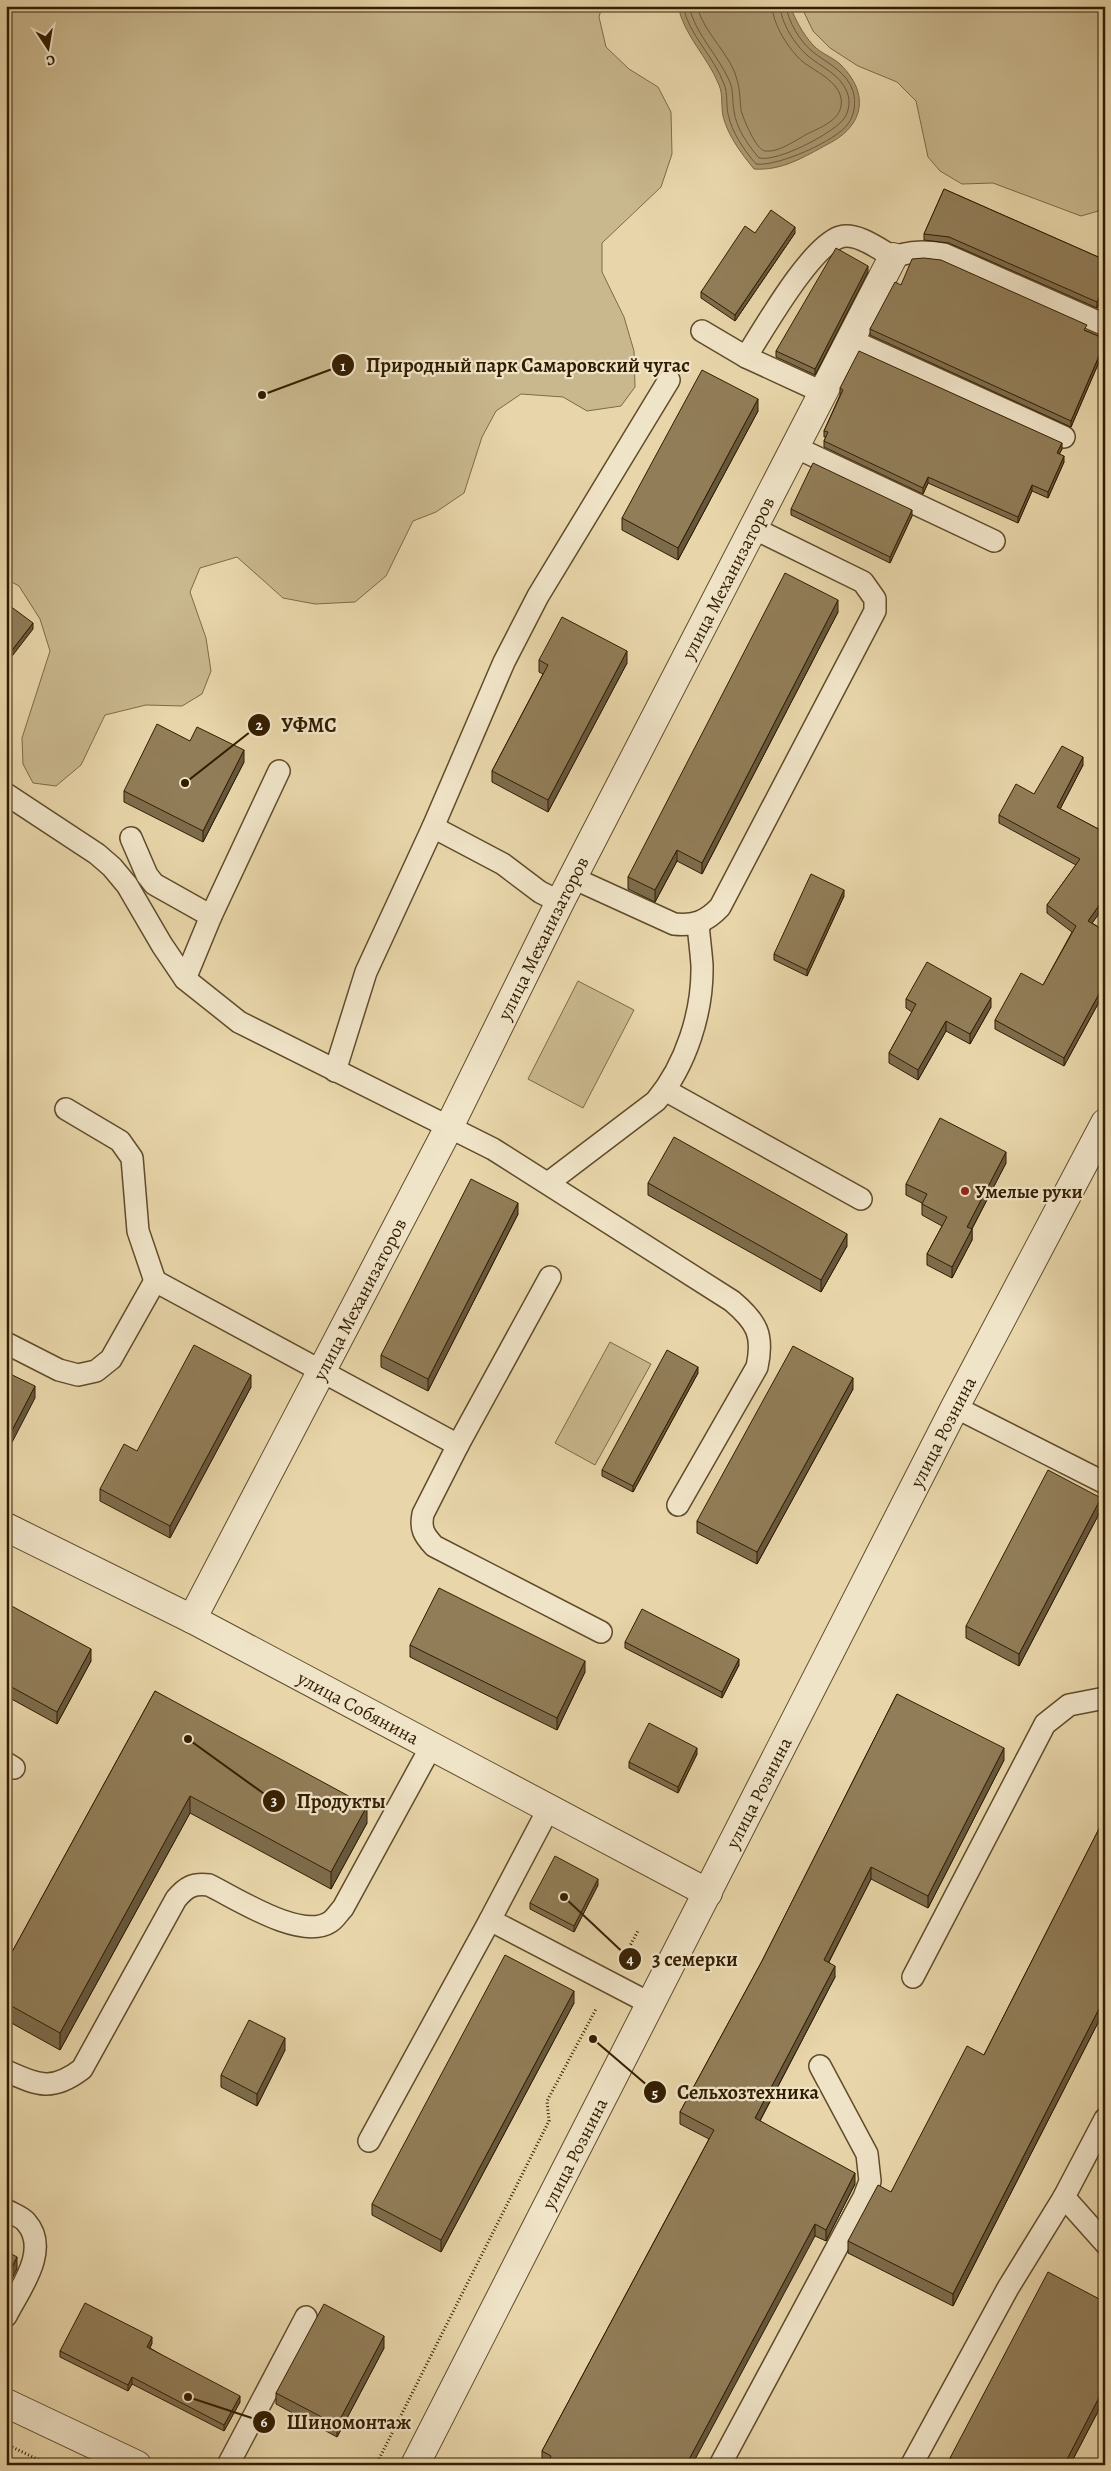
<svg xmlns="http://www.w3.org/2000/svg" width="1111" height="2471" font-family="Alegreya,serif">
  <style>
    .green { fill: #c9b78d; stroke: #7e6a46 }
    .water { fill: #aa9770; stroke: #7a6643 }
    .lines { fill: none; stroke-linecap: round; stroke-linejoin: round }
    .shore { stroke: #6e5a38; stroke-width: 1 }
    .service-casing { stroke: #604b2a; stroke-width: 24 }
    .minor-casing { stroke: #604b2a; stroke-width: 30 }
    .path { stroke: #321d00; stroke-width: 3; stroke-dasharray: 1 2.5; stroke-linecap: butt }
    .service { stroke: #f0e4c8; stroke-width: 21 }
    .minor { stroke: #f0e4c8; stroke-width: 28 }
    .wall { fill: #7d6c4c; stroke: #321d00 }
    .shaded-wall { fill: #66583e; stroke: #321d00 }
    .building { fill: #917d58; stroke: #321d00 }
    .poi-dot { fill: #8f2418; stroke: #f0e4c8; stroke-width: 2 }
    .labels { text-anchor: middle; stroke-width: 4.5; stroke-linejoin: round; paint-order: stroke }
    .street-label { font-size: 19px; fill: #321d00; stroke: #f0e4c8 }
    .poi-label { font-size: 19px; font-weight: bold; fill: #321d00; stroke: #f0e4c8; text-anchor: start }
    .leader { fill: none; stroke: #321d00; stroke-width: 2 }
    .callout-dot { fill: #321d00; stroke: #f0e4c8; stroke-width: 2 }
    .mark-label { font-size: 15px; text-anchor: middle; font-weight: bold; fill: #fff }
    .callout-label { font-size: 20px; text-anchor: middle; font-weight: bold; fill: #321d00; stroke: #f0e4c8; stroke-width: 4.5; stroke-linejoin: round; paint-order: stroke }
  </style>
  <rect width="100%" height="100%" fill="#e8d6aa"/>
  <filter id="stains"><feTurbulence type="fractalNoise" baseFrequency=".004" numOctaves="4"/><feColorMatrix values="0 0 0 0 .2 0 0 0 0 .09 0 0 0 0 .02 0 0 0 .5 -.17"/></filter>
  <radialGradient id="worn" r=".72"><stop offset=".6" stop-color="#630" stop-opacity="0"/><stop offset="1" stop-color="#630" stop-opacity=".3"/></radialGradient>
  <g class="green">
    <path d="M 6,6 L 602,6 L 599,17 L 606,47 L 629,69 L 658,87 L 671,112 L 672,154 L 661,187 L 602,243 L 602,272 L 624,317 L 634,351 L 635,387 L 621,406 L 587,411 L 563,397 L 521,394 L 496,411 L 482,437 L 464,493 L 436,512 L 413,521 L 386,576 L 355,602 L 315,604 L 283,598 L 237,557 L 200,568 L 190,592 L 206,638 L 211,671 L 202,694 L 182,706 L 146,705 L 105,715 L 81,765 L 56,786 L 33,783 L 23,764 L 22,738 L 50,651 L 40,619 L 19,586 L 6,579 Z"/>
    <path d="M 801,6 L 1105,6 L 1105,209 L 1081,216 L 993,183 L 962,184 L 940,171 L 928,157 L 916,101 L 897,82 L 858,66 L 830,48 L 813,31 Z"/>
    <path d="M 578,981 L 634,1010 L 583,1108 L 528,1079 Z"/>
    <path d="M 610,1342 L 651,1364 L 595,1465 L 555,1443 Z"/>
  </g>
  <path class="water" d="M 678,6 L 790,6 C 796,21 803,34 813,45 C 821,54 833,57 841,65 C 870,94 864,126 828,144 C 804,157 782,171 754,169 C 741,153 728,136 723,116 C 721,106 723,94 719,85 C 708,57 684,36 678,6 Z"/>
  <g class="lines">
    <g class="shore">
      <path d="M 683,6 C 689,36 714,56 724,84 C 728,93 726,105 728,114 C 732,133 744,150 756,164 C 777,167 836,141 848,124 C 855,114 856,102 853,91 C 847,72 827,63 813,52 C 800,42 788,21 786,6"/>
      <path d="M 689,6 C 695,34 718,55 729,80 C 734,90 732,101 734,111 C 736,128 748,145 759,158 C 778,162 829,135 842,121 C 849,114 851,101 847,92 C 840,74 821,67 808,56 C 795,45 781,23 780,6"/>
      <path d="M 697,6 C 704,35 732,54 738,83 C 740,92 740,101 741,110 C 743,118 756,150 765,151 C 778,153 796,140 807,134 C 819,128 839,121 841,106 C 845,84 816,72 803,62 C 789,50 773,25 772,6"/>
    </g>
    <g class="service-casing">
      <g id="service">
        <path d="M 702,331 L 746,357 L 822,392"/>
        <path d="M 851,340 L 1064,437"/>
        <path d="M 746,357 C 764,329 810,247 840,237 C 857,232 879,249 893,257 C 911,251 925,251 944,254 L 1105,325"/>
        <path d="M 795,447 L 994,541"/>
        <path d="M 6,794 L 97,854 L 112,867 L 127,885 L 162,945 L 185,979 L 239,1022 L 493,1149 L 732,1301 C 757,1322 764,1335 757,1367 L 678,1505"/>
        <path d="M 433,827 L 503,864 L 540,892 L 560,902"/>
        <path d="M 131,838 L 147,875 L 154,884 L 211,916"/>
        <path d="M 573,878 L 674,924 C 694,926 706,922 720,907 L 875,611 L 875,599 L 863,582 L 753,528"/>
        <path d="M 185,979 L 211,916 L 279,771"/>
        <path d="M 335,1071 L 366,972 L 433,827 L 504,662 L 538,596 L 669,380"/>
        <path d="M 665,1090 L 861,1199"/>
        <path d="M 66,1109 L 120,1141 L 132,1158 L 138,1231 L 155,1281"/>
        <path d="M 548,1183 L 656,1101 C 686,1065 703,1012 702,965 C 701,951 699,937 698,923"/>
        <path d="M 550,1277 L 458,1445 L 423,1514 C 420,1529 424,1535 434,1546 L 601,1632"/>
        <path d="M 6,1343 L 59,1370 L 78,1375 L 96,1371 L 111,1359 L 155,1281 L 458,1445"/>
        <path d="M 955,1407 L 1105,1483"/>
        <path d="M 6,1763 L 14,1768"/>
        <path d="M 549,1808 L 490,1920 L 651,2004"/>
        <path d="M 913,1977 L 1045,1724 L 1069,1705 L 1105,1698"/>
        <path d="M 6,2071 C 38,2085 52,2092 82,2069 L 176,1899 C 186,1887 193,1883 209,1885 C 236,1898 301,1941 330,1922 C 335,1919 339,1912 343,1908 L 432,1745"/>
        <path d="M 1105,2119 L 1064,2197 L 1105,2243"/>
        <path d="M 369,2141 L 490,1920"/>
        <path d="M 6,2210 C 13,2214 22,2217 26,2222 C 51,2250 19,2290 6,2316"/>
        <path d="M 912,2464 L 1008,2288 L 1064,2197"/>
        <path d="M 228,2465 L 306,2317"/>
        <path d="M 720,2465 L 864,2197 L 870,2181 L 867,2154 L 820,2066"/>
      </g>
    </g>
    <g class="minor-casing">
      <g id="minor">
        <path id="s1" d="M 6,1527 L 192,1619 L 708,1893"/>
        <path id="s2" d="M 192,1619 L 449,1127 L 560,902 L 893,257"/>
        <path d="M 6,2403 L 137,2465"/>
        <path id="s3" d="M 415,2465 L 955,1407 L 1105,1123"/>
      </g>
    </g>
    <g class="path">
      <path d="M 624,1957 L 638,1931"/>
      <path d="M 6,2444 L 49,2465"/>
      <path d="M 376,2465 L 549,2121 L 547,2101 L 596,2009"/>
    </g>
    <use href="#service" class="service"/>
    <use href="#minor" class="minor"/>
  </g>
  <g class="wall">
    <path d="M 944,189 L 1105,260 L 1097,308 L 949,243 L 924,240 L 924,234 Z"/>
    <path d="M 755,233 L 795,233 L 735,321 L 701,298 L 701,292 Z"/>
    <path d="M 868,272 L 815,375 L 776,357 L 776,351 Z"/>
    <path d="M 901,285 L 1087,331 L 1105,339 L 1105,348 L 1071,427 L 870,335 L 870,329 Z"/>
    <path d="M 840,388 L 1062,449 L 1059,454 L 1064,462 L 1048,498 L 1032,491 L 1018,523 L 928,483 L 923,494 L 824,447 L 824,441 L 826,437 L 824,437 L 824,431 L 840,395 Z"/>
    <path d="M 758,411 L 678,560 L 622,530 L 622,518 Z"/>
    <path d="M 791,509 L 912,516 L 890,563 L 791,515 Z"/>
    <path d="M 838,612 L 702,874 L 677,861 L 655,902 L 628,889 L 628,877 Z"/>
    <path d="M 539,660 L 627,663 L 548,812 L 492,782 L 492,771 L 543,674 L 539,672 Z"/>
    <path d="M 244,762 L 203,842 L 124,802 L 124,791 Z"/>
    <path d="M 1083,765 L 1060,809 L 1104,832 L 1105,905 L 1092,923 L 1105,931 L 1105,991 L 1064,1066 L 995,1029 L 995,1020 L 1043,985 L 1072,932 L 1047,913 L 1047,905 L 1076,865 L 999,823 L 999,815 Z"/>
    <path d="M 844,896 L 807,976 L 774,960 L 774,954 Z"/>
    <path d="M 906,999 L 991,1007 L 970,1044 L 946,1031 L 918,1080 L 889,1063 L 889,1053 L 912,1012 L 906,1008 Z"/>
    <path d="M 1006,1163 L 972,1229 L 972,1240 L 952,1278 L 927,1265 L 927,1254 L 942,1226 L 922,1215 L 922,1203 L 906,1195 L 906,1184 Z"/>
    <path d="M 648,1183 L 847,1246 L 821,1292 L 648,1195 Z"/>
    <path d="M 518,1214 L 428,1391 L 381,1367 L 381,1355 Z"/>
    <path d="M 698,1373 L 633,1492 L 602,1476 L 602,1470 Z"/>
    <path d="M 251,1387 L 170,1538 L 100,1501 L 100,1489 L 137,1451 Z"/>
    <path d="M 853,1389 L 757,1564 L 697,1533 L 697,1521 Z"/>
    <path d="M 1101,1510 L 1019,1666 L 966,1638 L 966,1626 Z"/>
    <path d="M 6,1603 L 91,1661 L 57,1724 L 6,1696 Z"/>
    <path d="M 625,1642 L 739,1665 L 722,1698 L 625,1648 Z"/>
    <path d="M 410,1645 L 585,1672 L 557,1730 L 410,1657 Z"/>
    <path d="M 155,1691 L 367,1823 L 331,1889 L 190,1813 L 60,2050 L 6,2020 L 6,1963 Z"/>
    <path d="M 897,1694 L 1004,1760 L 928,1908 L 871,1879 L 829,1962 L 835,1977 L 760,2121 L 855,2184 L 826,2241 L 815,2236 L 546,2465 L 542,2463 L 542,2451 L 709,2139 L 680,2124 L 680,2112 L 762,1961 Z"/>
    <path d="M 697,1754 L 678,1793 L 629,1768 L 629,1762 Z"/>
    <path d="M 1105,1817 L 1105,2009 L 953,2306 L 848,2253 L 848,2241 L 891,2192 L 984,2055 Z"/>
    <path d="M 598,1885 L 574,1932 L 530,1909 L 530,1903 Z"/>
    <path d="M 574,2003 L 441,2252 L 372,2215 L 372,2204 Z"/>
    <path d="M 285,2050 L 257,2106 L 221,2087 L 221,2075 Z"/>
    <path d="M 1105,2302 L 1105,2398 L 1070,2465 L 950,2465 L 950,2458 Z"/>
    <path d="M 152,2343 L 150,2348 L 240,2402 L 224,2431 L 132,2384 L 128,2391 L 60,2357 L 60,2351 Z"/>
    <path d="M 384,2348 L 337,2437 L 276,2404 L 276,2393 Z"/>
  </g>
  <g class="shaded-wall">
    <path d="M 795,227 L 795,233 L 735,321 L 735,315 Z"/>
    <path d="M 868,266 L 868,272 L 815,375 L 815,369 Z"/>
    <path d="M 1105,285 L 1105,291 L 1097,308 L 1097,302 Z"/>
    <path d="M 1105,342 L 1105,348 L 1071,427 L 1071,421 Z"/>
    <path d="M 758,399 L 758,411 L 678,560 L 678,548 Z"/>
    <path d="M 1062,443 L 1062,449 L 1057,459 L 1057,453 Z"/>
    <path d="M 1064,456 L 1064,462 L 1048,498 L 1048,492 Z"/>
    <path d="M 928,477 L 928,483 L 923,494 L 923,488 Z"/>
    <path d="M 1032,485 L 1032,491 L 1018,523 L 1018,517 Z"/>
    <path d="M 912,510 L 912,516 L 890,563 L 890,557 Z"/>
    <path d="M 838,600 L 838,612 L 702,874 L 702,863 Z"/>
    <path d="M 33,623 L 33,629 L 6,664 L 6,658 Z"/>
    <path d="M 627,651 L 627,663 L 548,812 L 548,800 Z"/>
    <path d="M 244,750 L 244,762 L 203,842 L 203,831 Z"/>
    <path d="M 1083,757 L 1083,765 L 1057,815 L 1057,807 Z"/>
    <path d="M 677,850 L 677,861 L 655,902 L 655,890 Z"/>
    <path d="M 844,890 L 844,896 L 807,976 L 807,970 Z"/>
    <path d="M 1105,897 L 1105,905 L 1088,929 L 1088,921 Z"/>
    <path d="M 1105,983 L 1105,991 L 1064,1066 L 1064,1058 Z"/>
    <path d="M 991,998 L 991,1007 L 970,1044 L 970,1034 Z"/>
    <path d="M 946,1021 L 946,1031 L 918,1080 L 918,1070 Z"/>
    <path d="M 1006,1152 L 1006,1163 L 967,1238 L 967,1227 Z"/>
    <path d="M 518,1203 L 518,1214 L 428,1391 L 428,1379 Z"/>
    <path d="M 972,1229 L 972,1240 L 952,1278 L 952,1267 Z"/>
    <path d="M 847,1234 L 847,1246 L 821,1292 L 821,1280 Z"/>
    <path d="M 698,1367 L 698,1373 L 633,1492 L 633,1486 Z"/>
    <path d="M 251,1375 L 251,1387 L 170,1538 L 170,1526 Z"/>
    <path d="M 853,1378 L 853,1389 L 757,1564 L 757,1552 Z"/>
    <path d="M 35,1386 L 35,1398 L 6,1454 L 6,1442 Z"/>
    <path d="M 1101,1498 L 1101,1510 L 1019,1666 L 1019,1654 Z"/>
    <path d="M 91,1649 L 91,1661 L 57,1724 L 57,1712 Z"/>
    <path d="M 739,1659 L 739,1665 L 722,1698 L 722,1692 Z"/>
    <path d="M 585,1661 L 585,1672 L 557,1730 L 557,1718 Z"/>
    <path d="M 697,1748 L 697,1754 L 678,1793 L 678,1787 Z"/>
    <path d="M 1004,1748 L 1004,1760 L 928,1908 L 928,1896 Z"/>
    <path d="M 190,1796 L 190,1813 L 60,2050 L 60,2033 Z"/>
    <path d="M 367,1806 L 367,1823 L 331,1889 L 331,1872 Z"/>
    <path d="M 871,1867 L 871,1879 L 824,1971 L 824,1960 Z"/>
    <path d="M 598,1879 L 598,1885 L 574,1932 L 574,1926 Z"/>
    <path d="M 835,1966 L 835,1977 L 755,2130 L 755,2118 Z"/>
    <path d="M 574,1991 L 574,2003 L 441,2252 L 441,2240 Z"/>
    <path d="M 1105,1997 L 1105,2009 L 953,2306 L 953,2294 Z"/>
    <path d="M 285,2038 L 285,2050 L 257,2106 L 257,2094 Z"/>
    <path d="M 855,2173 L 855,2184 L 826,2241 L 826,2230 Z"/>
    <path d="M 815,2224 L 815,2236 L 692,2465 L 686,2465 Z"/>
    <path d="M 17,2257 L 17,2269 L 6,2290 L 6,2279 Z"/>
    <path d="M 384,2336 L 384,2348 L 337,2437 L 337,2425 Z"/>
    <path d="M 152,2337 L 152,2343 L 147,2353 L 147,2347 Z"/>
    <path d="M 132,2377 L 132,2384 L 128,2391 L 128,2385 Z"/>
    <path d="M 1105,2386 L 1105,2398 L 1070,2465 L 1064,2465 Z"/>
    <path d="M 240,2396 L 240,2402 L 224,2431 L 224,2425 Z"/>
  </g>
  <g class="building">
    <path d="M 944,189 L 1105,260 L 1105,285 L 1097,302 L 949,237 L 924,234 Z"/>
    <path d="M 771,210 L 795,227 L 735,315 L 701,292 L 745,226 L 755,233 Z"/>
    <path d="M 836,248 L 868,266 L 815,369 L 776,351 Z"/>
    <path d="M 924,258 L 941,260 L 1087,325 L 1084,330 L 1105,339 L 1105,342 L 1071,421 L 870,329 L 895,282 L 901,285 L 912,259 Z"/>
    <path d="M 859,351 L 1062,443 L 1057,453 L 1064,456 L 1048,492 L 1032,485 L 1018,517 L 928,477 L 923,488 L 824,441 L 828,432 L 824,431 L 843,390 L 840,388 Z"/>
    <path d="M 702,370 L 758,399 L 678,548 L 622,518 Z"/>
    <path d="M 813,463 L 912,510 L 890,557 L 791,509 Z"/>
    <path d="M 785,573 L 838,600 L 702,863 L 677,850 L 655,890 L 628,877 Z"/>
    <path d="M 6,603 L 33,623 L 6,658 Z"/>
    <path d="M 562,617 L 627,651 L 548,800 L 492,771 L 548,665 L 539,660 Z"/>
    <path d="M 157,724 L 190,741 L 197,727 L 244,750 L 203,831 L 124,791 Z"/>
    <path d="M 1062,746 L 1083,757 L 1057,807 L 1104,832 L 1105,831 L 1105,897 L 1088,921 L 1105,931 L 1105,983 L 1064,1058 L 995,1020 L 1021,973 L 1043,985 L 1076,926 L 1047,905 L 1080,859 L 999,815 L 1016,784 L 1034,794 Z"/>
    <path d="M 811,874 L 844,890 L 807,970 L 774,954 Z"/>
    <path d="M 927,962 L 991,998 L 970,1034 L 946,1021 L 918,1070 L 889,1053 L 916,1004 L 906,999 Z"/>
    <path d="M 940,1118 L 1006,1152 L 967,1227 L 972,1229 L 952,1267 L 927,1254 L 947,1217 L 922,1204 L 927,1194 L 906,1184 Z"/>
    <path d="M 674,1137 L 847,1234 L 821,1280 L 648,1183 Z"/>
    <path d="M 471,1179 L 518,1203 L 428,1379 L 381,1355 Z"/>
    <path d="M 194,1345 L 251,1375 L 170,1526 L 100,1489 L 124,1444 L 137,1451 Z"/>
    <path d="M 793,1346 L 853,1378 L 757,1552 L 697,1521 Z"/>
    <path d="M 667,1350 L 698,1367 L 633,1486 L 602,1470 Z"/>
    <path d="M 6,1372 L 35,1386 L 6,1442 Z"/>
    <path d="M 1048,1470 L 1101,1498 L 1019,1654 L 966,1626 Z"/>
    <path d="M 439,1588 L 585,1661 L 557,1718 L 410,1645 Z"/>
    <path d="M 6,1603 L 91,1649 L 57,1712 L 6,1684 Z"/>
    <path d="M 642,1609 L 739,1659 L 722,1692 L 625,1642 Z"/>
    <path d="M 155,1691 L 367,1806 L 331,1872 L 190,1796 L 60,2033 L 6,2003 L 6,1963 Z"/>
    <path d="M 897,1694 L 1004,1748 L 928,1896 L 871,1867 L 824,1960 L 835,1966 L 755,2118 L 855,2173 L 826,2230 L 815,2224 L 686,2465 L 547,2465 L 551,2456 L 542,2451 L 714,2130 L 680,2112 L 762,1961 Z"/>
    <path d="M 649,1723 L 697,1748 L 678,1787 L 629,1762 Z"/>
    <path d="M 1105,1817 L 1105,1997 L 953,2294 L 848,2241 L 878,2185 L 891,2192 L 967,2046 L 984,2055 Z"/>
    <path d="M 555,1856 L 598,1879 L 574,1926 L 530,1903 Z"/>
    <path d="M 505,1955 L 574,1991 L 441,2240 L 372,2204 Z"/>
    <path d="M 249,2020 L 285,2038 L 257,2094 L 221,2075 Z"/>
    <path d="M 6,2251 L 17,2257 L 6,2279 Z"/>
    <path d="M 1048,2272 L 1105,2302 L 1105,2386 L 1064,2465 L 962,2465 L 950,2458 Z"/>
    <path d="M 85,2303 L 152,2337 L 147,2347 L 240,2396 L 224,2425 L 132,2377 L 128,2385 L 60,2351 Z"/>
    <path d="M 324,2304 L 384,2336 L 337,2425 L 276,2393 Z"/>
  </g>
  <circle class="poi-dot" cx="965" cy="1191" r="5"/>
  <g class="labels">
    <g class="street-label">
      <text dy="7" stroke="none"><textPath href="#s2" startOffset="1171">улица Механизаторов</textPath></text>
      <text dy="7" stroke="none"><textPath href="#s2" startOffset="766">улица Механизаторов</textPath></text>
      <text dy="7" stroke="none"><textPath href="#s2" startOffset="361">улица Механизаторов</textPath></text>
      <text dy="7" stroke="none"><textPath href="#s3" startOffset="1160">улица Рознина</textPath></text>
      <text dy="7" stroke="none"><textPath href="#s1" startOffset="396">улица Собянина</textPath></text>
      <text dy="7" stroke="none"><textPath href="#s3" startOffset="755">улица Рознина</textPath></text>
      <text dy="7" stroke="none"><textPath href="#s3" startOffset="350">улица Рознина</textPath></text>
    </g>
    <g class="poi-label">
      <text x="975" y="1198">Умелые руки</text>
    </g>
  </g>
  <path class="leader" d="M262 395L343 365M185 783L259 725M188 1739L274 1801M564 1897L630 1959M593 2039L655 2092M188 2397L264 2422"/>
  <g class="callout-dot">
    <circle cx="262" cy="395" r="5"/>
    <circle cx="185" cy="783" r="5"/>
    <circle cx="188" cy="1739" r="5"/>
    <circle cx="564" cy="1897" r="5"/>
    <circle cx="593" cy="2039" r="5"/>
    <circle cx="188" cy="2397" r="5"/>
    <circle cx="343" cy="365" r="12"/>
    <circle cx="259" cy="725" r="12"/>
    <circle cx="274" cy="1801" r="12"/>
    <circle cx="630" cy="1959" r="12"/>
    <circle cx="655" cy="2092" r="12"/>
    <circle cx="264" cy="2422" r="12"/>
  </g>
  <g class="mark-label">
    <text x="343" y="371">1</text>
    <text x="259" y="730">2</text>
    <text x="274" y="1806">3</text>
    <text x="630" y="1964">4</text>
    <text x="655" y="2098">5</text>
    <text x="264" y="2427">6</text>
  </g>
  <g class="callout-label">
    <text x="528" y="372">Природный парк Самаровский чугас</text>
    <text x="309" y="732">УФМС</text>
    <text x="341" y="1808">Продукты</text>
    <text x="695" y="1966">3 семерки</text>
    <text x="748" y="2099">Сельхозтехника</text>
    <text x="349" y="2429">Шиномонтаж</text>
  </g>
  <rect width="1111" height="2471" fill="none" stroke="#e8d6aa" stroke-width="25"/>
  <rect x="8" y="8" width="1096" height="2456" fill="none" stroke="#321d00" stroke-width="2.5"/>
  <rect x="12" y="12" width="1086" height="2446" fill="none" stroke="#321d00"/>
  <g transform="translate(48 48) rotate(168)" stroke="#f0e4c8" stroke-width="4" paint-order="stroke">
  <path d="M0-4L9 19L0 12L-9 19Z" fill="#321d00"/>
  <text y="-8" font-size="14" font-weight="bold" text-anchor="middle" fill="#321d00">С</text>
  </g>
  <rect width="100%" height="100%" filter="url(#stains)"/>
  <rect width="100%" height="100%" fill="url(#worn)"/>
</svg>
